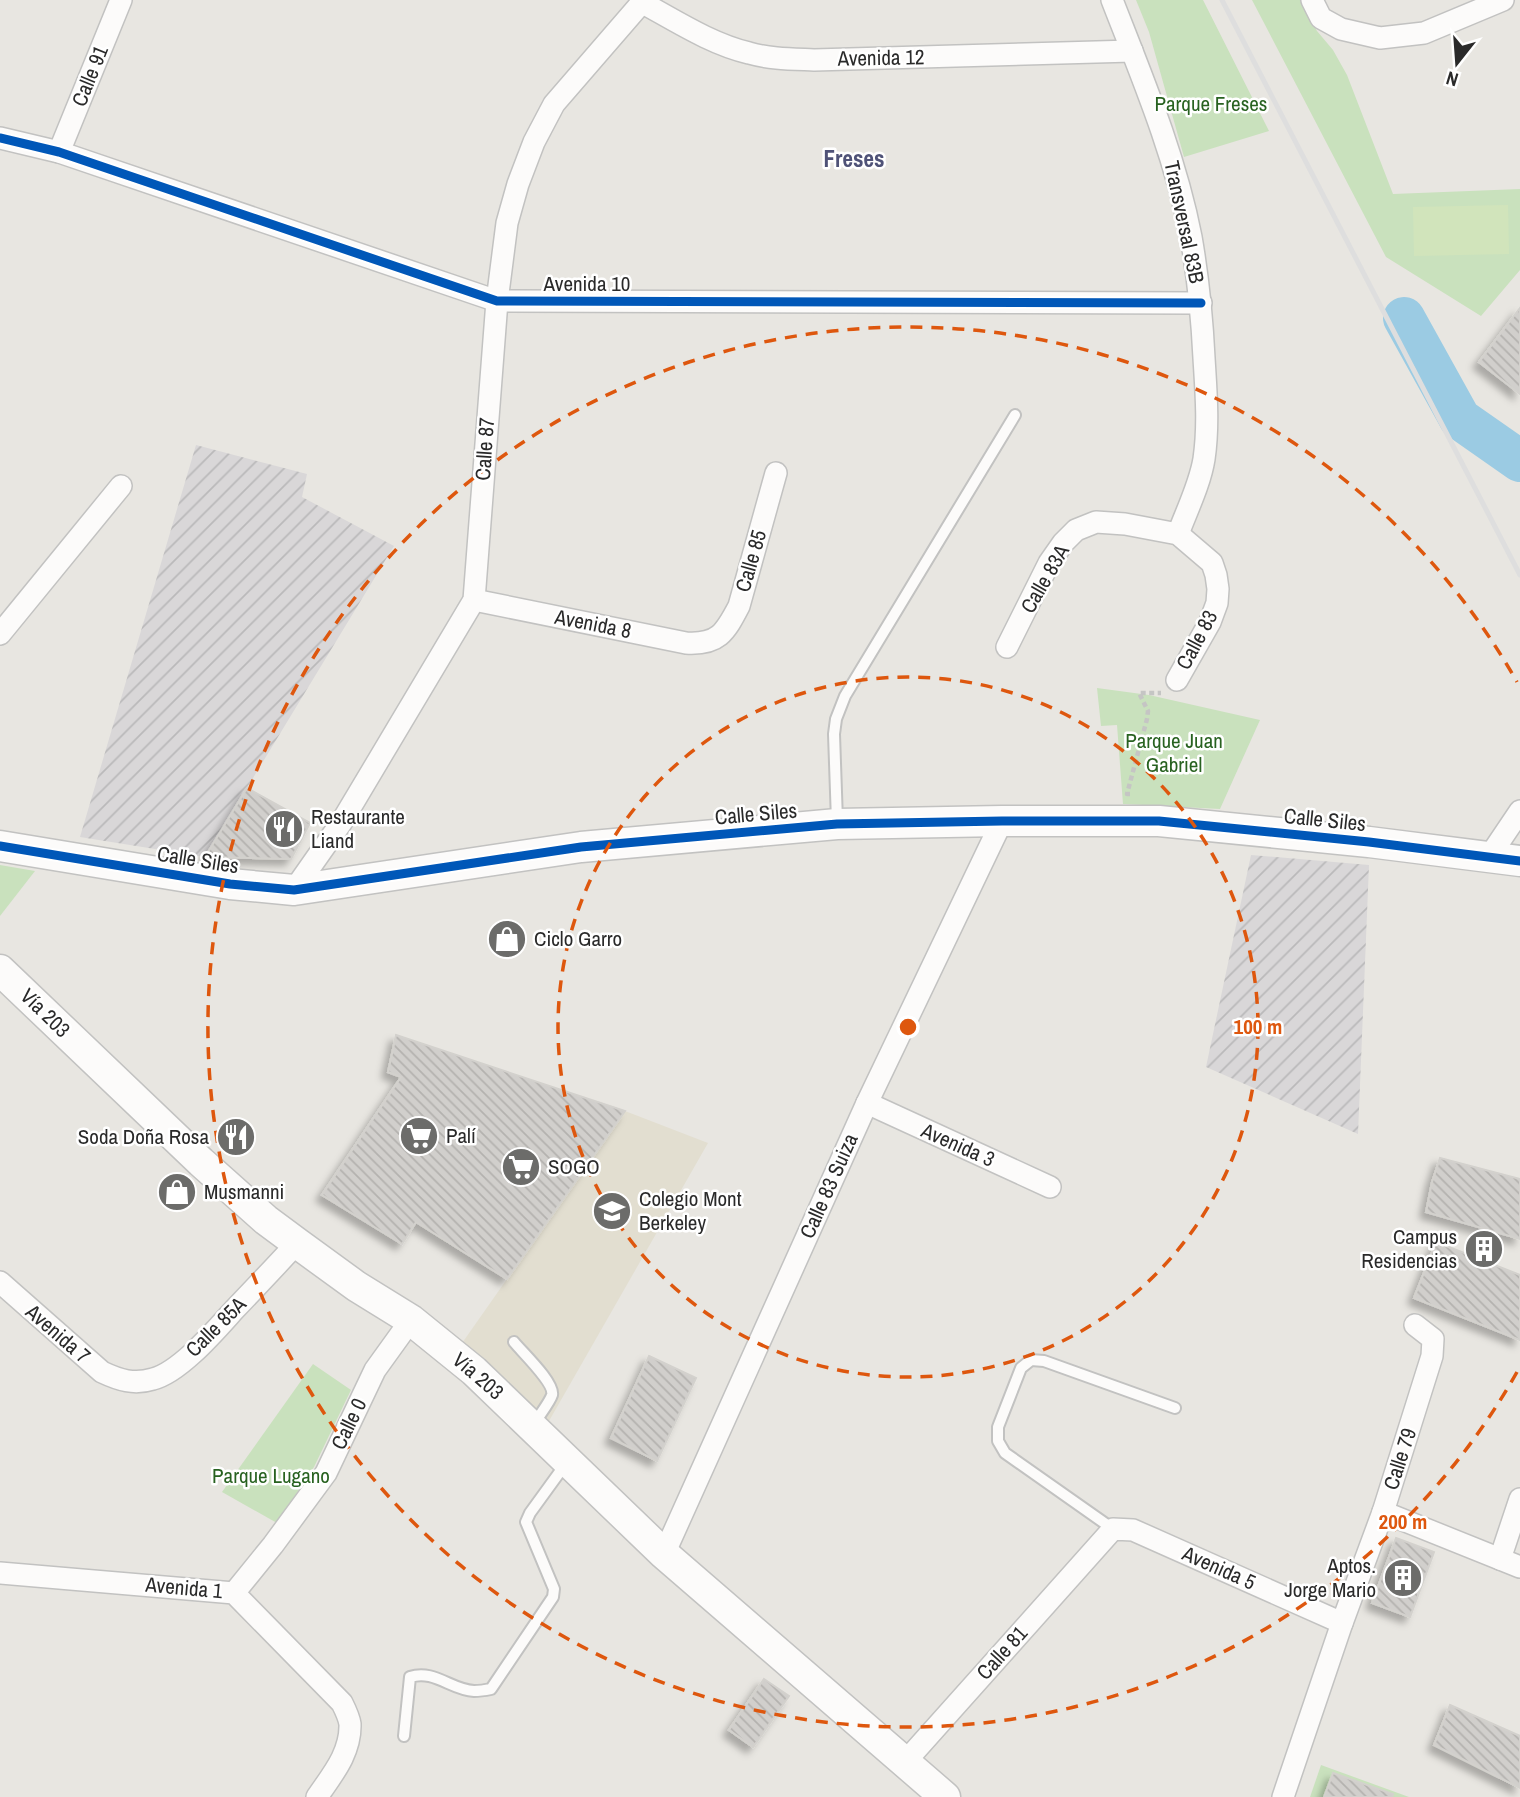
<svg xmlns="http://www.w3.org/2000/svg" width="1520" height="1797" font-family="'Archivo Narrow',sans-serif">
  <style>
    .industrial { fill: url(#industrial-furrows) }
    .education { fill: #e2ded0 }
    .park { fill: #c9e1bd }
    .pitch { fill: #d1e4bb }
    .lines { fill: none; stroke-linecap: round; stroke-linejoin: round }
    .river { stroke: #9bcbe3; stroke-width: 42 }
    .building { fill: url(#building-back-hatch); stroke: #d3d1cd; stroke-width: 2; filter: url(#shadow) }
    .lane-casing { stroke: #c2c2c1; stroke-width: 14 }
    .street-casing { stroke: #c2c2c1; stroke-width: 24 }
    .secondary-casing { stroke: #c2c2c1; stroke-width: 33 }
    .path { stroke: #c5c5c4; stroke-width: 4.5; stroke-dasharray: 5 3.5; stroke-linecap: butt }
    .lane { stroke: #fcfbfa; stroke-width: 10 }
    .street { stroke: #fcfbfa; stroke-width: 21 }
    .secondary { stroke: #fcfbfa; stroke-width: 30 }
    .rail { stroke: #dedede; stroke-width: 5 }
    .cycleway-casing { stroke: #fff; stroke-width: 13 }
    .cycleway { stroke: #0057b8; stroke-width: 9 }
    .ring { fill: none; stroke: #de570e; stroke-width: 3.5; stroke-dasharray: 12 9 }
    .labels { text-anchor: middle; stroke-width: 5; stroke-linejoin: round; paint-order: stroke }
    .street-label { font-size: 21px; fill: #2a2a2a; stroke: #fff }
    .park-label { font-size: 21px; fill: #286220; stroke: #fff }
    .poi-label { font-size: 21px; fill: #2a2a2a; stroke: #fff; text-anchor: start }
    .neighbourhood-label { font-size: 23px; font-weight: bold; fill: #4f5277; stroke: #fff }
    .centre { fill: #de570e; stroke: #fff; stroke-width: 3.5 }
    .ring-label { font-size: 21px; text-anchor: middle; font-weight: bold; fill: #de570e; stroke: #fff; stroke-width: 5; stroke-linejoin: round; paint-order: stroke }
  </style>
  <defs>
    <pattern id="industrial-furrows" width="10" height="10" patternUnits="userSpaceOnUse" patternTransform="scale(1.75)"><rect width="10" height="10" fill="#d9d7d8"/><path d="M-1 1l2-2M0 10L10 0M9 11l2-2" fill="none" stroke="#bab9ba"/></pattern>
    <pattern id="building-back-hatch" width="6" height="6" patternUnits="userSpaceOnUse" patternTransform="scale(1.75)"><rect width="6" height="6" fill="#d1cfcc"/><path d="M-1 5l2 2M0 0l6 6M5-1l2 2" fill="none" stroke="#b4b2af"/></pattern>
    <filter id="shadow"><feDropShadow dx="-6" dy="6" stdDeviation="3.5" flood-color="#0004"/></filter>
  </defs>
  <rect width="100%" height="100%" fill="#e8e6e1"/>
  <g class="industrial">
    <path d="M 196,445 L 307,474 L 302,497 L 394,546 L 205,857 L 80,837 Z"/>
    <path d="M 1251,855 L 1369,865 L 1358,1134 L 1206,1067 Z"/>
  </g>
  <path class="education" d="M 625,1111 L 708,1143 L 545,1428 L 460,1346 Z"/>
  <g class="park">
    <path d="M 1136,0 L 1203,0 L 1269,131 L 1184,157 L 1149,32 Z"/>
    <path d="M 1252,0 L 1300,0 L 1317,31 L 1333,50 L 1347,75 L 1393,194 L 1520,189 L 1520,270 L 1481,316 L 1386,257 Z"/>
    <path d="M 1097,688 L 1149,695 L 1260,720 L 1220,809 L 1123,804 L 1117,725 L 1101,726 Z"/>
    <path d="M 0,865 L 35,871 L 0,916 Z"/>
    <path d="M 313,1364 L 351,1390 L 314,1467 L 277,1523 L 222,1492 Z"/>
    <path d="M 1321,1765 L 1409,1797 L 1310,1797 Z"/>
  </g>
  <path class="pitch" d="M 1508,205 L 1509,254 L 1414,256 L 1413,207 Z"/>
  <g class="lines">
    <path class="river" d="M 1404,318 L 1460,419 L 1520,461"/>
  </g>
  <g class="building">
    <path d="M 1520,308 L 1520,394 L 1479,362 Z"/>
    <path d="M 247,788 L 310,823 L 291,859 L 205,857 Z"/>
    <path d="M 396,1035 L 625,1111 L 507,1279 L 416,1222 L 402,1244 L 322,1195 L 401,1077 L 388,1072 Z"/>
    <path d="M 1440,1158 L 1520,1179 L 1520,1239 L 1426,1212 L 1432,1182 Z"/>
    <path d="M 1436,1242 L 1520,1275 L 1520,1340 L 1414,1298 Z"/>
    <path d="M 649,1356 L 696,1378 L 657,1461 L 611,1438 Z"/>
    <path d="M 1396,1538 L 1434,1552 L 1410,1617 L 1372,1603 Z"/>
    <path d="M 764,1679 L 789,1696 L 753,1747 L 729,1730 Z"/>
    <path d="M 1450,1705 L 1520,1736 L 1520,1788 L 1434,1745 Z"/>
    <path d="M 1333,1773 L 1393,1794 L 1392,1797 L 1324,1797 Z"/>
  </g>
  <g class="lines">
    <g class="lane-casing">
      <g id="lane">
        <path d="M 837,821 L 834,734 L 836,719 L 845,696 L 1015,415"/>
        <path d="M 514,1342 C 522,1352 555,1383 552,1395 C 550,1402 538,1417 534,1424"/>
        <path d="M 1113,1529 L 1005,1453 L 998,1441 L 998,1427 L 1021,1368 L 1031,1360 L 1044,1361 L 1175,1408"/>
        <path d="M 404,1736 L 410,1677 C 434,1669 451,1690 474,1691 C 480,1691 486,1690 491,1689 L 553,1597 L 554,1589 L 526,1522 L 530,1513 L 567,1462"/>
      </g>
    </g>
    <g class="street-casing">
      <g id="street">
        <path d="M 1112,0 C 1142,77 1175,155 1191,237 C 1198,277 1202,317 1204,358 C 1206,391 1209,425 1204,459 C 1200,484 1187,510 1178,534"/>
        <path d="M 1312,0 L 1321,18 L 1341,29 L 1380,38 L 1424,33 L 1503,0"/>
        <path d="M 641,2 C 676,21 711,44 749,53 C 770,59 792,59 814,60 L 1132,51"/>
        <path d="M 0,138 L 59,152 L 497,301 L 1201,303"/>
        <path d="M 59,152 L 121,0"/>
        <path d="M 474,600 L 686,643 C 718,645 725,633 739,606 L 776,473"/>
        <path d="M 0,634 L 121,486"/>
        <path d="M 1007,647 L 1049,563 L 1063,543 L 1076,530 L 1096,522 L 1125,524 L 1178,534 L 1212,563 L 1216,575 L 1218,589 L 1217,603 L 1210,622 L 1177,680"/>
        <path d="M 1489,857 L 1520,811"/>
        <path d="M 294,890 L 341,823 L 474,600 L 497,301 L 507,223 L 518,184 L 534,142 L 554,104 L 644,0"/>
        <path d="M 867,1103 L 1050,1187"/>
        <path d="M 0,1282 L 102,1372 C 119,1380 134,1385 153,1379 C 180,1372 215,1331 234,1310 C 255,1288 276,1266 297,1243"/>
        <path d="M 1383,1512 L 1520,1567"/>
        <path d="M 664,1554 L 867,1103 L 1002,821"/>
        <path d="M 1500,1559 L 1520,1499"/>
        <path d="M 0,1573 L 234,1593 L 342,1703 C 345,1709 349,1717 350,1724 C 351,1753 332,1775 317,1797"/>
        <path d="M 234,1593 L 273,1545 L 326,1473 L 375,1370 L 411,1320"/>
        <path d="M 905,1762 L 1113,1529 L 1133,1530 L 1342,1623"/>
        <path d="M 1283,1797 L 1342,1623 L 1383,1512 L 1432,1356 L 1433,1339 L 1415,1325"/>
      </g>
    </g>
    <g class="secondary-casing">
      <g id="secondary">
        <path d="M 0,846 L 230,884 L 294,890 L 581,847 L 837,824 L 1002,821 L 1159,821 L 1369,842 L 1520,861"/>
        <path d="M 0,970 L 201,1162 L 266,1220 L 297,1243 L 356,1286 L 411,1320 L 474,1371 L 664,1554 L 945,1797"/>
      </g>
    </g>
    <path class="path" d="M 1130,794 L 1127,794 L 1147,719 L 1148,711 L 1139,693 L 1161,693"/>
    <use href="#lane" class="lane"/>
    <use href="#street" class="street"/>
    <use href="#secondary" class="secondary"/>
    <path class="rail" d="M 1222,0 L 1520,575"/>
    <g class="cycleway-casing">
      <g id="cycleway">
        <path d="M 0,138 L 59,152 L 497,301 L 1201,303"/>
        <path d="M 0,846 L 230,884 L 294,890 L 581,847 L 837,824 L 1002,821 L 1159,821 L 1369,842 L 1520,861"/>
      </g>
    </g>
    <use href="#cycleway" class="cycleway"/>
  </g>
  <g class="ring">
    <circle cx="908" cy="1027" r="350"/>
    <path d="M1517 1372A700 700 0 1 1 1517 682"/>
  </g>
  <defs>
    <g id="restaurant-disc" transform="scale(2.0125)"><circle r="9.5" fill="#6c6c6a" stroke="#fff"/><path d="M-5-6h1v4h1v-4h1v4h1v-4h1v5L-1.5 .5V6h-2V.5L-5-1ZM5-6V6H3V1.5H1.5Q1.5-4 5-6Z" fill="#fff"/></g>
    <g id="shop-disc" transform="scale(2.0125)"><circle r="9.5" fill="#6c6c6a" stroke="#fff"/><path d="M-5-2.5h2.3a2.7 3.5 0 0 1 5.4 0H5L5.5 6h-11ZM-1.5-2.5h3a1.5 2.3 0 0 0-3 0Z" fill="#fff"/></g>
    <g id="supermarket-disc" transform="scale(2.0125)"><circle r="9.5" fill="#6c6c6a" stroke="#fff"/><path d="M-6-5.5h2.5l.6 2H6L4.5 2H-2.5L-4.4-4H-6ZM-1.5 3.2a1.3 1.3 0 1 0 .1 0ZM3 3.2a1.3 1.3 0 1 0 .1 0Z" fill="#fff"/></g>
    <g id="school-disc" transform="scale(2.0125)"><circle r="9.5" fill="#6c6c6a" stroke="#fff"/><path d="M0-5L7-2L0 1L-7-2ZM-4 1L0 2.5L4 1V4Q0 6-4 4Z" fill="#fff"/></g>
    <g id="building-disc" transform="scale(2.0125)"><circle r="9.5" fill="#6c6c6a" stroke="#fff"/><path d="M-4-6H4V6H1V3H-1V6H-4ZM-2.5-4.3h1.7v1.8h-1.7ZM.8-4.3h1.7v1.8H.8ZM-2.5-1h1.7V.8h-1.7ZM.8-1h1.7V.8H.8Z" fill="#fff"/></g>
  </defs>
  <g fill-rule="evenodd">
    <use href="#restaurant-disc" x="284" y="829"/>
    <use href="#shop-disc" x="507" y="939"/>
    <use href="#supermarket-disc" x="419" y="1136"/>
    <use href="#restaurant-disc" x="236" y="1137"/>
    <use href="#supermarket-disc" x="521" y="1167"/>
    <use href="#shop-disc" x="177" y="1192"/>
    <use href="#school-disc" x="612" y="1211"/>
    <use href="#building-disc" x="1484" y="1249"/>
    <use href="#building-disc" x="1403" y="1578"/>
  </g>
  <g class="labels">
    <g class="street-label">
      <text transform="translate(881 58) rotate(-1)" y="7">Avenida 12</text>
      <text transform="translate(90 76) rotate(-68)" y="7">Calle 91</text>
      <text transform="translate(1184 222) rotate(78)" y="7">Transversal 83B</text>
      <text x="587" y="291">Avenida 10</text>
      <text transform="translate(485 449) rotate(-86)" y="7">Calle 87</text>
      <text transform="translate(751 561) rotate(-74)" y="7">Calle 85</text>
      <text transform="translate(1045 579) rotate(-60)" y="7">Calle 83A</text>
      <text transform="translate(593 624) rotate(11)" y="7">Avenida 8</text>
      <text transform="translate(1197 640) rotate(-62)" y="7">Calle 83</text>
      <text transform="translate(756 814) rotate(-5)" y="7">Calle Siles</text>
      <text transform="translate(1325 820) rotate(6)" y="7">Calle Siles</text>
      <text transform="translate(198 860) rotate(9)" y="7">Calle Siles</text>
      <text transform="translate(45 1013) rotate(44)" y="7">Vía 203</text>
      <text transform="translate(958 1145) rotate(24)" y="7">Avenida 3</text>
      <text transform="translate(829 1186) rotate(-66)" y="7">Calle 83 Suiza</text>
      <text transform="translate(216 1327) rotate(-45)" y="7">Calle 85A</text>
      <text transform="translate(58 1334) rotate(41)" y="7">Avenida 7</text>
      <text transform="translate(478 1376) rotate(41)" y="7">Vía 203</text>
      <text transform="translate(349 1424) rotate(-64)" y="7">Calle 0</text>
      <text transform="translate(1400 1459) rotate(-72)" y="7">Calle 79</text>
      <text transform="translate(1219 1568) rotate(24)" y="7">Avenida 5</text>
      <text transform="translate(184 1588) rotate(5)" y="7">Avenida 1</text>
      <text transform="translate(1002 1653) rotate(-48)" y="7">Calle 81</text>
    </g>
    <g class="park-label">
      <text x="1211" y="111">Parque Freses</text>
      <text x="1174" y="748">Parque Juan<tspan x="1174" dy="24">Gabriel</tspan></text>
      <text x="271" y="1483">Parque Lugano</text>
    </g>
    <g class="poi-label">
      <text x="311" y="824">Restaurante<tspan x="311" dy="24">Liand</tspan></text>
      <text x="534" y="946">Ciclo Garro</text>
      <text x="446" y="1143">Palí</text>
      <text x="209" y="1144" text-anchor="end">Soda Doña Rosa</text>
      <text x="548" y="1174">SOGO</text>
      <text x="204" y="1199">Musmanni</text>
      <text x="639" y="1206">Colegio Mont<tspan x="639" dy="24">Berkeley</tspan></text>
      <text x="1457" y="1244" text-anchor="end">Campus<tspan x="1457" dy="24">Residencias</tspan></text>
      <text x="1376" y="1573" text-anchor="end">Aptos.<tspan x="1376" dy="24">Jorge Mario</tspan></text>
    </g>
    <g class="neighbourhood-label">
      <text x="854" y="167">Freses</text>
    </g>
  </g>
  <circle cx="908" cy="1027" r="10" class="centre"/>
  <g class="ring-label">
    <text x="1258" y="1034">100 m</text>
    <text x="1403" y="1529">200 m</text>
  </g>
  <g transform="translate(1457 63) rotate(197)" stroke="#ffffff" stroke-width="5" paint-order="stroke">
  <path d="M0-5L12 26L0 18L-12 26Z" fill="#2a2a2a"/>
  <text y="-10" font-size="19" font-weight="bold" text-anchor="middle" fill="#2a2a2a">N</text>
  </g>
</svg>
